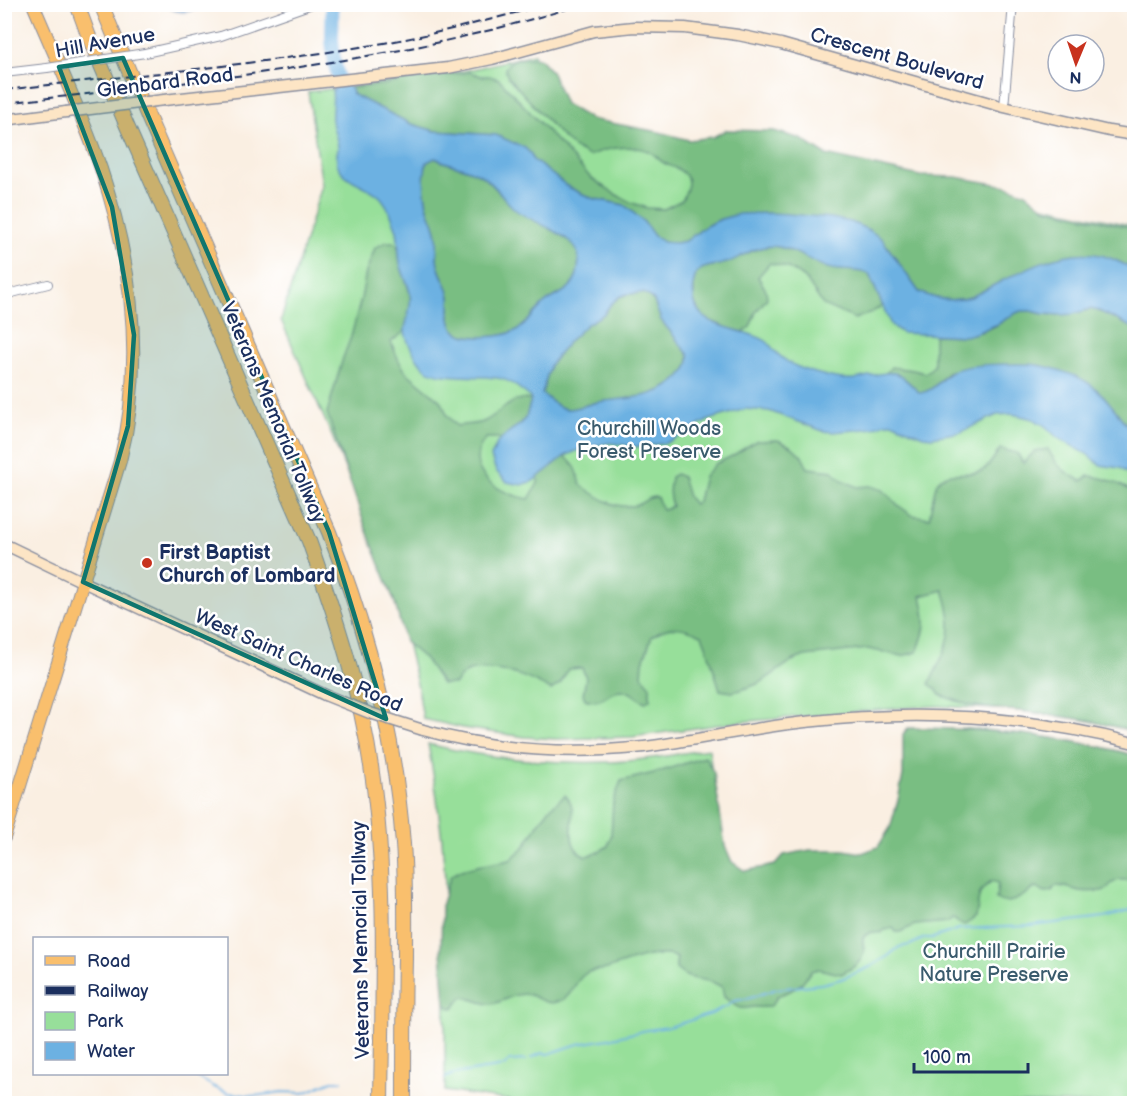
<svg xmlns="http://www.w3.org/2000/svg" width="1139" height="1108" font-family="'Balsamiq Sans',sans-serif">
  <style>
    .green { fill: #97df9a; stroke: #59877c; stroke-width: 1.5 }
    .forest { fill: #79be82; stroke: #4a7670; stroke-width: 1.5 }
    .water { fill: #6cb1e2; stroke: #4470a0; stroke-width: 1.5; fill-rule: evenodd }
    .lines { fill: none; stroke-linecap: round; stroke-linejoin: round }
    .stream { stroke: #6cb1e2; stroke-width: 2 }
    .river { stroke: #6cb1e2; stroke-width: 14 }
    .street-casing { stroke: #8a8fa0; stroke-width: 10 }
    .secondary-casing { stroke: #8a8fa0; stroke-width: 13 }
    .primary-casing { stroke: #8a8fa0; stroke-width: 14 }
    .highway-casing { stroke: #8a8fa0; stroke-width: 16 }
    .street { stroke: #fff; stroke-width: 8 }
    .secondary { stroke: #fde5c5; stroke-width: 10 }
    .primary { stroke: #f9bf6d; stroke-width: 12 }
    .highway { stroke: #f9bf6d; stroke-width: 14 }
    .rail { stroke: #1b2f5e; stroke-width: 2; stroke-dasharray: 9 4.5; stroke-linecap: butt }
    .street-bridge-casing { stroke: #8a8fa0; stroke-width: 10; stroke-linecap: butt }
    .secondary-bridge-casing { stroke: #8a8fa0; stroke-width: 13; stroke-linecap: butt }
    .street-bridge { stroke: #fff; stroke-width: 8 }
    .secondary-bridge { stroke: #fde5c5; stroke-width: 10 }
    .marked { fill: #0f766e; fill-opacity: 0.2; stroke: #0f766e; stroke-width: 4.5; stroke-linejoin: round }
    .poi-dot { fill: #c8321e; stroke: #fff; stroke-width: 2 }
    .labels { text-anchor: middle; stroke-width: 5; stroke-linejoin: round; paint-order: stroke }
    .street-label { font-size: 20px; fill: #1b2f5e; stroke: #fff }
    .park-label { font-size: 20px; fill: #3a5b6d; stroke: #fff }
    .poi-label { font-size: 20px; font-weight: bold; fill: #1b2f5e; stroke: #fff; text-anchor: start }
  </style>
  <rect width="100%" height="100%" fill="#fff"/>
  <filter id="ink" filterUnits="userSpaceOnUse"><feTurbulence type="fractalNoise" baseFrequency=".0167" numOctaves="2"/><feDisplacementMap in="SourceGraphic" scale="12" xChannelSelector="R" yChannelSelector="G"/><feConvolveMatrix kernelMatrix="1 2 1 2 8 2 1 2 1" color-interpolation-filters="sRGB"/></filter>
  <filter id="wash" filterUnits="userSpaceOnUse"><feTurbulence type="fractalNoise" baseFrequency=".008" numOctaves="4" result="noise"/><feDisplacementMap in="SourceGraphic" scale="24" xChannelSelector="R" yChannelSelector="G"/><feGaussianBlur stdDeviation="1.35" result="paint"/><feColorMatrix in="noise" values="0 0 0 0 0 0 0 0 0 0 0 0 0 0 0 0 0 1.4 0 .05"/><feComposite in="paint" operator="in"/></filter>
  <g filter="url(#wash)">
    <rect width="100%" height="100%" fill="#faefe2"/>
    <g class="green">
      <path d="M 534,54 L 566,136 L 731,153 L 736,137 L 1134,226 L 1134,731 L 1085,720 L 1013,710 L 937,706 L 900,708 L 738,722 L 632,737 L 556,739 L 525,737 L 463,728 L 423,719 L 418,688 L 399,610 L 374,541 L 332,436 L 281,320 L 322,185 L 308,92 L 431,76 L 473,69 Z"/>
      <path d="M 961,728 C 1020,733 1078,739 1134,755 L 1134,1103 L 535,1104 L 445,1091 L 445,880 L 442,840 L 436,791 L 428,744 C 488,759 550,764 612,762 C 644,761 677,754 709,749 L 726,884 L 890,865 Z"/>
    </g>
    <g class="forest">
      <path d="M 529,58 L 539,58 L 551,71 L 565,104 L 590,119 L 659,132 L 689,140 L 713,137 L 726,130 L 774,131 L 801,139 L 826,155 L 920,176 L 956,177 L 1007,186 L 1026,193 L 1045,208 L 1134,228 L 1134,270 C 1078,233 1023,271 971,297 C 954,302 936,300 919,292 L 882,239 L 721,219 L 706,226 L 686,241 L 675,243 L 663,242 L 654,236 L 643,221 L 624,205 L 591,198 L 570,188 L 532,159 L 496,135 L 435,131 L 411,124 L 352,94 L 351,88 L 381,85 L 414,79 L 470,72 L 481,76 L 489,76 L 499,79 L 591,178 L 615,194 L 630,202 L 647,208 L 664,209 L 682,200 C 685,193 690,185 687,178 C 683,169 671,167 664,163 C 659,160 657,157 653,154 C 637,142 606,148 589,156 L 576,149 L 561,136 L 508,77 L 505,69 C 509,58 519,59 529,58 Z"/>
      <path d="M 435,158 C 450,166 468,167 482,176 C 496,185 504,201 518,211 C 533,222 570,234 577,251 C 580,257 579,263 578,269 C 575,291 560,292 545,303 C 535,311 529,322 519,329 C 506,337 464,342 454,329 C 447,320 451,308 450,298 C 449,286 442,279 439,268 C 435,259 438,247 437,237 C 436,229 433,222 430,215 C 425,199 420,178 427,162 Z"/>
      <path d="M 386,242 L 393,242 L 398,246 L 400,262 L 410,293 L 411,303 L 408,320 L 405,331 L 391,342 L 399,361 L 406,372 L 442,402 L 447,415 L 457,426 C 466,424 478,425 485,421 C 501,413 512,395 531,400 C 529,408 528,417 521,423 C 516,429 508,433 501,439 L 497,438 L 486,438 C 459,470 500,495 529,499 L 538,483 L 538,476 L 565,456 C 578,469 576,468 581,485 C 597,497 618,512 639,504 C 646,501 649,496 657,497 L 662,509 L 667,509 L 672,506 C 668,495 669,490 671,477 L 676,474 L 682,477 L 688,497 L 694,504 L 698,501 L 704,476 L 715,464 L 732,456 L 756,441 L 778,440 L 792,447 L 801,455 L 808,468 L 833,471 L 842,480 L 857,487 L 870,486 L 883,490 L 899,506 L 912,515 L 929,518 C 931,511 934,486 938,481 C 947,469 965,476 978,472 C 988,470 994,457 1000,449 L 1017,453 L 1023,463 L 1035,451 L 1048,449 C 1057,467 1065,473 1082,481 L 1088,476 C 1105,477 1119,484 1134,492 L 1134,731 L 1085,720 L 1041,713 L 987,708 L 969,705 L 940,695 L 936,689 L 929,684 C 947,647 958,632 943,590 L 921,596 C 927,621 927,628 917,652 L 902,656 L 868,649 L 805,656 L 792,661 L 760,683 L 741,690 L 732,692 L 720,690 L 707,648 L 702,635 C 682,626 671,624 652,636 L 643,662 L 642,675 L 650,686 L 650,699 L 646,702 C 636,699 632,690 621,690 C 607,691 603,706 585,699 L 583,694 L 586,678 L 582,668 L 568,669 L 561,683 L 551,690 C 531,679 511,670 488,670 C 481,669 475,669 469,671 C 463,674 458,679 455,684 L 442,684 L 425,659 L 405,642 L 395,603 L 365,526 L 327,413 L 343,358 L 351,337 L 361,299 L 366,272 L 375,248 Z"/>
      <path d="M 775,246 L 799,253 L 829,268 L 848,269 L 862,271 L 869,274 L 883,306 L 872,312 L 855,319 L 823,305 L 805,278 L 788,268 L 770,263 L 758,277 L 766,290 L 767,298 L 756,312 L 750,327 L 744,332 L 730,329 L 704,318 L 698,310 L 694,300 L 694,279 L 696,273 L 702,268 L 725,263 L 761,247 Z"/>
      <path d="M 643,293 L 649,296 L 654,301 L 661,320 L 689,355 C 690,363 687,370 681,376 C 660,399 626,398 598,402 C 588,404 576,410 566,409 C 558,408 549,399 542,394 L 550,365 L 568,342 L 587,324 L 604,314 L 610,305 L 619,297 L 627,294 Z"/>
      <path d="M 1090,309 L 1099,311 L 1134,328 L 1134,431 L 1129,428 L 1103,395 L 948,372 C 939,381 933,391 920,393 C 909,383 901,371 885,374 L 891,367 L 913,370 L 925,373 L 934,366 L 934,335 C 960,336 974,337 997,325 C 1005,320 1012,312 1021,311 C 1030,309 1036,313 1044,314 C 1060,316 1075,313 1090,309 Z"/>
      <path d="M 908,728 C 985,728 1060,735 1134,755 L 1134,882 C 1122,878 1113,879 1106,890 C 1097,892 1089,892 1080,891 C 1071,889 1063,885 1055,886 L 1052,891 L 1046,892 L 1035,888 C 1022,896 1009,908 996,899 L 998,883 L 992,881 C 975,892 980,899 976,917 L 965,925 L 959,923 L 955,919 L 952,918 L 948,922 L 915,925 L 900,932 L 896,932 L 893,928 L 885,930 L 881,933 C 873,932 869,931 863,938 C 863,941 863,945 864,948 C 864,963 852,968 841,974 L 818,969 L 811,971 L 801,984 L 790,991 L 777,996 C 772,1010 767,1007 754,1007 C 749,1007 745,1009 740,1008 C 734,1006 729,1000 724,997 L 722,987 C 718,985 713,982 708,981 C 693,977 690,981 676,969 L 676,963 L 677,958 C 660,948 625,963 607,969 C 599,971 592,969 585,974 C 572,983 574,998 556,1002 C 547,1005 538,998 530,995 C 514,991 502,1004 490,1004 C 482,1004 472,998 463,997 C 458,1000 458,1005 453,1008 L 448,1007 L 445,1004 L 441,951 L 442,903 L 451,875 L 462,870 L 477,866 L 510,860 L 524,847 L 541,820 L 550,808 L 565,795 C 582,810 563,835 578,851 C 578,852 585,856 586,856 L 597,853 L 608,846 L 611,836 L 613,802 L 621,781 L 658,772 L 705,757 L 714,773 L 725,846 L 732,862 L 745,871 L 775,865 L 784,855 L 810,850 L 844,850 L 862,853 L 878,847 L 890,828 L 898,800 L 903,775 L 903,734 Z"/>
    </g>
    <g class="water">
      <path d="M 165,5 L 201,5 C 189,14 177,14 165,5 Z"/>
      <path d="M 351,88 L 352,94 L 411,124 L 435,131 L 496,135 L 525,148 L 531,154 L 532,159 L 570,188 L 591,198 L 624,205 L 643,221 L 654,236 L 663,242 L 675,243 L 686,241 L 706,226 L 721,219 L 739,214 L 769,213 L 788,214 L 831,218 L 851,222 L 869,230 L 882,239 L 919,292 C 936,300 954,302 971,297 C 1006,280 1052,249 1093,254 C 1107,255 1119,262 1132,268 L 1134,270 L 1134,328 L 1099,311 L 1090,309 L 1073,314 L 1061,315 L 1044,314 L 1031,311 L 1021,311 L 1014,314 L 998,324 L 976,333 L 965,336 L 902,333 L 891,325 L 869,274 C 854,268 841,272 828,268 C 806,261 785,240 760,248 C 748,251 738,259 726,263 C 718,266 707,265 700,270 C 692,275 693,292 694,300 C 700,331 745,327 766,341 C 770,344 771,347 775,351 C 786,364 803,370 819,374 C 829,377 844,380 855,379 C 864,377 888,371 895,373 C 904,376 913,387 920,393 C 937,391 942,373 958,369 C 977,364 998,364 1018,364 C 1024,364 1031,364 1037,365 C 1050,367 1074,374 1085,381 C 1104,392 1116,412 1129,428 L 1134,431 L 1134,478 L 1120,468 L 1100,465 L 1087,454 L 1058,438 L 1044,425 L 1033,419 L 1021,416 L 1012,414 L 997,415 L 961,432 L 932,437 L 923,436 L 894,423 L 886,423 L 873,428 L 856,430 L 832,432 L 823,431 L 769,411 L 745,409 L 709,420 L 666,443 L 639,447 L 610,443 L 585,447 L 565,456 L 533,481 L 522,485 L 507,482 L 496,471 L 491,457 L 497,443 L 510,431 L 521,424 L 526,417 L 531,400 L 529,396 C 521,390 512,381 502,379 C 483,374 440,380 426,369 C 418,362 404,339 405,329 C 407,317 412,306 410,293 C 408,283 402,273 400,263 C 398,252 399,241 397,231 C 393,219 387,202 378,195 C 365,184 346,182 338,166 C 335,160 337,154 338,148 C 338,139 333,130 332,121 C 331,111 334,100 332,90 ZM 435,158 C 450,166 468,167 482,176 C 496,184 504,201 517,211 C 533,222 570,234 577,251 C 580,257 579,263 578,269 C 575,291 560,292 545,303 C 535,311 529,322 519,329 C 506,337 464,342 454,329 C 447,320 451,308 450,298 C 449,286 442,279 439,268 C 435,259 438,247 437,237 C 436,226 430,216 427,206 C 425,197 424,189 424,179 C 425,173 425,167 427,162 ZM 643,293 L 649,296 L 654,301 L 661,320 L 689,355 C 690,363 687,370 681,376 C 661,399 626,398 598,402 C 588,404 576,410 566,409 C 558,408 549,399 542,394 L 550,365 L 568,342 L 587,324 L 604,314 L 610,305 L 619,297 L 627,294 Z"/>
    </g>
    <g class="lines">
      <g class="stream">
        <path d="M 531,1058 L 542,1053 L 548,1054 L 578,1044 L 608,1039 L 647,1030 L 669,1027 L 711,1014 L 722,1008 L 726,1007 L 734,1001 L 750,998 L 776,989 L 821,984 L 841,979 L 870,967 L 888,956 L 899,947 L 910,945 L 925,938 L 933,938 L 959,929 L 1031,926 L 1104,917 L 1134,909"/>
        <path d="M 184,1074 L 196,1076 L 214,1087 L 228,1093 L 255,1096 L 282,1092 L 304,1093 L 332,1081 L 342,1081"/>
        <path d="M 445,1078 L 454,1074 L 504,1066 L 510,1061 L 526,1060"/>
      </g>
      <path class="river" d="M 332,4 C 333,16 332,27 332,39 C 333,61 339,84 347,105"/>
    </g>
  </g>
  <g filter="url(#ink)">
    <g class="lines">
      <g class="street-casing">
        <g id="street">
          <path d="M 145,53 L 221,36 L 312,4"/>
          <path d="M 4,73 L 47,68"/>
          <path d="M 1004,107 L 1013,4"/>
          <path d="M 4,295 L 48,284"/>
        </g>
      </g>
      <g class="secondary-casing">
        <g id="secondary">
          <path d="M 164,100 L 448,68 L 492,59 L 594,31 L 634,27 L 685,28 L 738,35 L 781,44 L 1004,107 L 1109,131 L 1134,135"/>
          <path d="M 4,120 L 66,112"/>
          <path d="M 4,544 L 83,582 L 325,695"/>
          <path d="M 423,730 C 494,750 570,755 644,747 C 698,740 751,728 805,722 C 915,710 1027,715 1134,743"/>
        </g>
      </g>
      <g class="primary-casing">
        <path id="primary" d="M 4,838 L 120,461 C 145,363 133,265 101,169 C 82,113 56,59 33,4"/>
      </g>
      <g class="highway-casing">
        <g id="highway">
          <path d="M 77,4 L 89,37 L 127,126 L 309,541 C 336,617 361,693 372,773 C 388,882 382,993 381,1104"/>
          <path d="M 101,4 L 149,119 L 329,532 C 369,634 395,735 403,844 C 406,882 405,920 405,958 C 404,1007 404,1055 404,1104"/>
        </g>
      </g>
      <use href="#street" class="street"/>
      <use href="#secondary" class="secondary"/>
      <use href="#primary" class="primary"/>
      <use href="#highway" class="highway"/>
      <g class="rail">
        <path d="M 4,90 C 131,75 259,65 384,43 C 440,33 494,19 548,4"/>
        <path d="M 4,103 C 131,89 259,76 384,53 C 452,41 518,24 584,4"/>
      </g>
      <g class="street-bridge-casing">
        <path id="street-bridge" d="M 47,68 L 145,53"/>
      </g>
      <g class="secondary-bridge-casing">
        <g id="secondary-bridge">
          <path d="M 66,112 L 164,100"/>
          <path d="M 325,695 L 370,713 L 423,730"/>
        </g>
      </g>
      <use href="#street-bridge" class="street-bridge"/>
      <use href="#secondary-bridge" class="secondary-bridge"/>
    </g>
  </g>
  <path class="marked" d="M 123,58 L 329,532 L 386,719 L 83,582 L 128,426 L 134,335 L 112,207 L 59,67 Z"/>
  <circle class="poi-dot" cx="147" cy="563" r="6"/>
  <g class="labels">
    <g class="street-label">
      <text transform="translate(105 42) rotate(-10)" y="7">Hill Avenue</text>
      <text transform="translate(897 58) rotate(16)" y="7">Crescent Boulevard</text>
      <text transform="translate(165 82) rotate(-7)" y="7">Glenbard Road</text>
      <text transform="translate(274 412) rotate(67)" y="7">Veterans Memorial Tollway</text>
      <text transform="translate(299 660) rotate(24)" y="7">West Saint Charles Road</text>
      <text transform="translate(360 940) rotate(-91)" y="7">Veterans Memorial Tollway</text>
    </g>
    <g class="park-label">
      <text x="649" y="435">Churchill Woods<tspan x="649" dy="23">Forest Preserve</tspan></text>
      <text x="994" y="958">Churchill Prairie<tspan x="994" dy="23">Nature Preserve</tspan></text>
    </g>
    <g class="poi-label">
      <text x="159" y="559">First Baptist<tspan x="159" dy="23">Church of Lombard</tspan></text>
    </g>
  </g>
  <rect width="1139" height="1108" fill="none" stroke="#fff" stroke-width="24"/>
  <rect x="33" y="937" width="195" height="138" fill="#ffffff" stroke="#a4acbf" stroke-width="1.5"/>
  <rect x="45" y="956" width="30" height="9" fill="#f9bf6d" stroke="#a4acbf" stroke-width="1.5"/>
  <text x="87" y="967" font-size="18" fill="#1b2f5e">Road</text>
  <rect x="45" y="986" width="30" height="9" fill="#1b2f5e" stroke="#a4acbf" stroke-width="1.5"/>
  <text x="87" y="997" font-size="18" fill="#1b2f5e">Railway</text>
  <rect x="45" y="1012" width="30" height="18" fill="#97df9a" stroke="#a4acbf" stroke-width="1.5"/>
  <text x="87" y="1027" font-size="18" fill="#1b2f5e">Park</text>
  <rect x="45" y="1042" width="30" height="18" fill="#6cb1e2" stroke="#a4acbf" stroke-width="1.5"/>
  <text x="87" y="1057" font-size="18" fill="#1b2f5e">Water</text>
  <g transform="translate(1076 63) rotate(182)"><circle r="28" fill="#ffffff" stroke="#a4acbf" stroke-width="1.5"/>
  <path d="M0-4.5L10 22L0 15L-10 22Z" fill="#c8321e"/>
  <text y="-9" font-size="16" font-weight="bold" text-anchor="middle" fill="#1b2f5e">N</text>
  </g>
  <path d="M914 1063v9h114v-9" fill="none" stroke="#1b2f5e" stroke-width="3"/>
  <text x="923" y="1063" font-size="18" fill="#1b2f5e" stroke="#ffffff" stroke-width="4.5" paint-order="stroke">100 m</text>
</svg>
